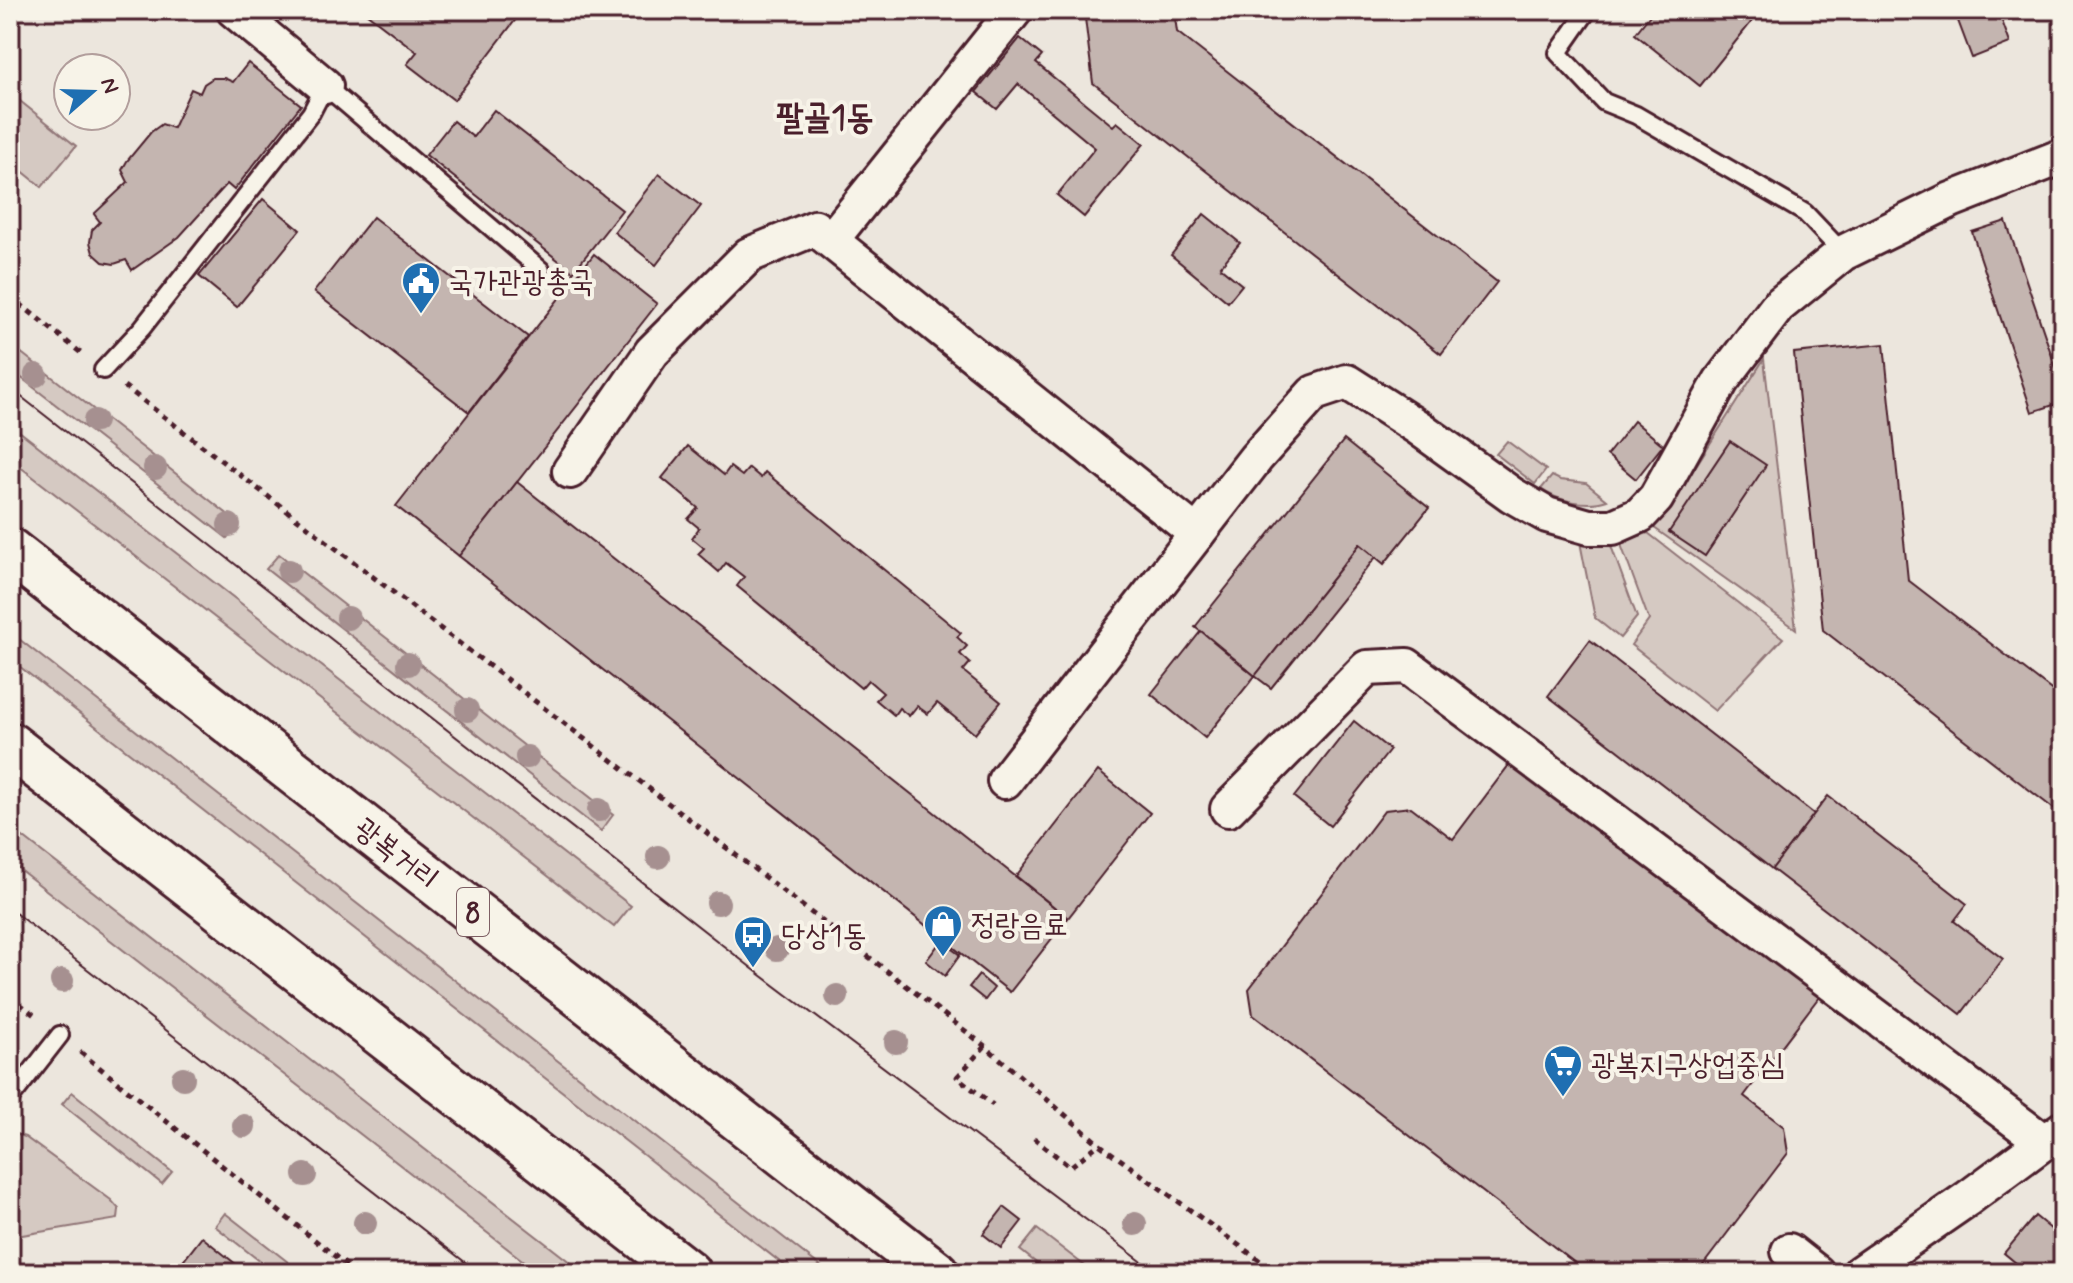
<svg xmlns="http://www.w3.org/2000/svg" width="2073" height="1283" font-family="Mynerve,'Poor Story',sans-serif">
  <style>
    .green { fill: #d5c9c2; stroke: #907476; stroke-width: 2 }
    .building { fill: #c4b5b0; stroke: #4a1f2b; stroke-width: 2 }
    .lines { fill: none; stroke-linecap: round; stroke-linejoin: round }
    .lane-casing { stroke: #4a1f2b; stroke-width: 22 }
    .street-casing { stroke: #4a1f2b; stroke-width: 40 }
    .highway-casing { stroke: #4a1f2b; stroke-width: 50 }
    .path { stroke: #4a1f2b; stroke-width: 5; stroke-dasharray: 6 6; stroke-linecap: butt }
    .lane { stroke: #f7f3e8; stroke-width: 16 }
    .street { stroke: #f7f3e8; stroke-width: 34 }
    .highway { stroke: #f7f3e8; stroke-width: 44 }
    .tram { stroke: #4a1f2b; stroke-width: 2 }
    .tree { fill: #a69090 }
    .labels { text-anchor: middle; stroke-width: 8; stroke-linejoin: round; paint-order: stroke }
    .shield { fill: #f7f3e8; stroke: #7e5f64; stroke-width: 2 }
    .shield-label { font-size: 28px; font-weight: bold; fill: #4a1f2b }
    .poi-label { font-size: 30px; fill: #4a1f2b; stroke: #f7f3e8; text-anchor: start }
    .street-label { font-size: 30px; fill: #4a1f2b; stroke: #f7f3e8 }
    .quarter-label { font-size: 34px; font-weight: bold; fill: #4a1f2b; stroke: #f7f3e8 }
  </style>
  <rect width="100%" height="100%" fill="#ece6dd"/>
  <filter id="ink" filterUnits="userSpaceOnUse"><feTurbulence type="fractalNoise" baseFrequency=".0125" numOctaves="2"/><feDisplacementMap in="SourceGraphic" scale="16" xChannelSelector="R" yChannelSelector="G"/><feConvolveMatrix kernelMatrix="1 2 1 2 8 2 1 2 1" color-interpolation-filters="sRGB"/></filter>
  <g filter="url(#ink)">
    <g class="green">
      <path d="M 10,93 L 76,146 L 42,187 L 10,161 Z"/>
      <path d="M 10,344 L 239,523 L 227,538 L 10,369 Z"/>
      <path d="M 1764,359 L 1796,629 L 1650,525 L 1667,511 Z"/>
      <path d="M 10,424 L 631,906 L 614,927 L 10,459 Z"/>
      <path d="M 1507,441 L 1546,470 L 1535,484 L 1496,454 Z"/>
      <path d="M 1552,476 L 1560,480 L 1586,483 L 1607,500 C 1588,507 1557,501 1541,489 Z"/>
      <path d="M 1648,533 L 1783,638 L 1715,711 L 1631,645 L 1649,620 L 1620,542 Z"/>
      <path d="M 1580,542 L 1610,543 L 1637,617 L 1620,638 L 1595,618 Z"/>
      <path d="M 279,554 L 613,815 L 601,831 L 266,569 Z"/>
      <path d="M 10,632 L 829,1273 L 794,1273 L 10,659 Z"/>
      <path d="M 10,827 L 584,1273 L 539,1273 L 10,862 Z"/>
      <path d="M 72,1092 L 172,1172 L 162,1184 L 62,1104 Z"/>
      <path d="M 15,1134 L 25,1137 L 111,1200 L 119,1209 L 118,1219 L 10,1237 L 10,1138 Z"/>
      <path d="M 225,1213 L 302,1273 L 275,1273 L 215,1226 Z"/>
      <path d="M 1037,1229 L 1094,1273 L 1049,1273 L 1020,1250 Z"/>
    </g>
    <g class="building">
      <path d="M 362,10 L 523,10 L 454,100 L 407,64 L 417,52 Z"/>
      <path d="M 1084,10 L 1174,10 L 1177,32 L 1497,282 L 1441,354 L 1093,83 Z"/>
      <path d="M 1654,10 L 1761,10 L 1700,86 L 1635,34 Z"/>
      <path d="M 1954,10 L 1998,10 L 2010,43 L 1972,58 Z"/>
      <path d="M 1020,38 L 1042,56 L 1036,63 L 1113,126 L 1117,122 L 1144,144 L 1084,217 L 1057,195 L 1095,148 L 1018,84 L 997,109 L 976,92 Z"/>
      <path d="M 248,63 L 301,105 L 234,190 L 227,184 L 179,237 L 132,270 L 126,260 L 114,264 L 103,262 L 93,253 L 90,242 L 92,230 L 100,222 L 94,214 L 128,182 L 122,170 L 127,161 L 151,132 L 162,124 L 173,128 L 191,89 L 200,93 L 204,84 L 213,78 L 224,78 L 233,82 Z"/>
      <path d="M 494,110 L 622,210 L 573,272 L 426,155 L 453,121 L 473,137 Z"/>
      <path d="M 659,174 L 701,206 L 656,265 L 614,232 Z"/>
      <path d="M 263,199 L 300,230 L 237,307 L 199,276 Z"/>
      <path d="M 1204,214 L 1240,243 L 1220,267 L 1242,285 L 1228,302 L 1171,255 Z"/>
      <path d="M 373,217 L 528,337 L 469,412 L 314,292 Z"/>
      <path d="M 2006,221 L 2056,368 L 2063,366 L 2063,402 L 2032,412 L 1972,232 Z"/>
      <path d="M 594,254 L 657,304 L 459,556 L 396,506 Z"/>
      <path d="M 1884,344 L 1908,580 L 2063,699 L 2063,816 L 1823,630 L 1794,353 Z"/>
      <path d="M 1634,421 L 1663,445 L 1636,479 L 1607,455 Z"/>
      <path d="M 1344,440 L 1429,508 L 1384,564 L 1360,544 L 1255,676 L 1195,627 Z"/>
      <path d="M 1730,441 L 1766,465 L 1705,556 L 1669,532 Z"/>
      <path d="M 688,446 L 724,475 L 730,467 L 742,476 L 749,468 L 761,478 L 765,472 L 961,633 L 957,637 L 967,646 L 960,654 L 970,663 L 963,671 L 1001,702 L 975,734 L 937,703 L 928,714 L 917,706 L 909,716 L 899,708 L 894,715 L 876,700 L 883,693 L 868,680 L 861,688 L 737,586 L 744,577 L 726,563 L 719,572 L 698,554 L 704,548 L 692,538 L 699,528 L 688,519 L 698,508 L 662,478 Z"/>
      <path d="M 517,482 L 1068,918 L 1010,992 L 459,556 Z"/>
      <path d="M 1360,544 L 1376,557 L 1271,688 L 1255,676 Z"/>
      <path d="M 1201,631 L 1255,676 L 1205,738 L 1151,694 Z"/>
      <path d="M 1590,640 L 1814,814 L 1772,869 L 1548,696 Z"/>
      <path d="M 1354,721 L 1390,750 L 1330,826 L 1294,797 Z"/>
      <path d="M 1512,761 L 1819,997 L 1744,1096 L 1784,1127 L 1788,1153 L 1697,1273 L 1588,1273 L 1253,1015 L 1249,989 L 1385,810 L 1411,807 L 1453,839 Z"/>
      <path d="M 1098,771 L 1150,813 L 1068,918 L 1016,876 Z"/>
      <path d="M 1828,796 L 1967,904 L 1954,921 L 2003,959 L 1961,1014 L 1772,869 Z"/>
      <path d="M 941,941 L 960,955 L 945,976 L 926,961 Z"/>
      <path d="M 979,975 L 994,988 L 985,1000 L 969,987 Z"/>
      <path d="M 1004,1207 L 1022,1221 L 1001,1248 L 983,1234 Z"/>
      <path d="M 2035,1216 L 2063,1239 L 2063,1273 L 2028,1273 L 2004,1253 Z"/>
      <path d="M 202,1237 L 247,1273 L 174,1273 Z"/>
    </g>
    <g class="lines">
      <g class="lane-casing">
        <g id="lane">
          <path d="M 1588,10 L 1558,53 L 1604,102 L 1636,115 L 1805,213 L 1843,253"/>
          <path d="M 103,370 L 142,328 L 311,113 L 325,86 L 541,270"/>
          <path d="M 10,1099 L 60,1035"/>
        </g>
      </g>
      <g class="street-casing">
        <g id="street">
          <path d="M 234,10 L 325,86"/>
          <path d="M 831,240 L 1015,10"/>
          <path d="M 570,471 L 652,352 L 749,255 L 815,228 L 1197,534"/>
          <path d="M 1005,781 L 1256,458 L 1314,393 L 1347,382 L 1419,428 L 1512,495 L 1547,515 L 1589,527 L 1613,527 L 1640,515 L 1656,498 L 1721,381 L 1778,306 L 1843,253 L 1951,200 L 2063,156"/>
          <path d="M 1228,809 L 1367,668 L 1407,666 L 2044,1142 L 2063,1129"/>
          <path d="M 1789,1251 L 1817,1273"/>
          <path d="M 1860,1273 L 1967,1199 L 2044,1142"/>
        </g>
      </g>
      <g class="highway-casing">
        <g id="highway">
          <path d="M 10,551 L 936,1273"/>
          <path d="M 10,745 L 688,1273"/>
        </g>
      </g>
      <g class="path">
        <path d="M 10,296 L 81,353"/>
        <path d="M 124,386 L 985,1046 L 1099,1144 L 1277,1273"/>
        <path d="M 10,996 L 38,1018"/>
        <path d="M 985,1046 L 957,1077 L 993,1105"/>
        <path d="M 80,1052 L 356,1273"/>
        <path d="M 1034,1138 L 1070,1167 L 1099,1144"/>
      </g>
      <use href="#lane" class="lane"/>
      <use href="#street" class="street"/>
      <use href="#highway" class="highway"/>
      <g class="tram">
        <path d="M 10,388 L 753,969 L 1157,1273"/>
        <path d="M 10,909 L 479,1273"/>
      </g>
    </g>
    <g class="tree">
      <circle cx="36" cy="375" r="12"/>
      <circle cx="95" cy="421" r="12"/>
      <circle cx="155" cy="468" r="12"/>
      <circle cx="229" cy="525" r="12"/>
      <circle cx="289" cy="571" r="12"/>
      <circle cx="348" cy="618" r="12"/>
      <circle cx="408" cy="664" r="12"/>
      <circle cx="467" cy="710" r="12"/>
      <circle cx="527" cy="757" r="12"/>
      <circle cx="599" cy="810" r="12"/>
      <circle cx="658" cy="857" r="12"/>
      <circle cx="718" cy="903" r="12"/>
      <circle cx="777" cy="949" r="12"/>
      <circle cx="62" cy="981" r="12"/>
      <circle cx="837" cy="996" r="12"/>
      <circle cx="896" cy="1042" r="12"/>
      <circle cx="183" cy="1078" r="12"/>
      <circle cx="244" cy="1126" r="12"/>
      <circle cx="305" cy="1175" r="12"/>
      <circle cx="365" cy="1223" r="12"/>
      <circle cx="1135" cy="1224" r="12"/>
    </g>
  </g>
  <defs>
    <g id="civic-pin" transform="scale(2)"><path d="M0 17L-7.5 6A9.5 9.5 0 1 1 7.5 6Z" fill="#1f6fb2" stroke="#f7f3e8"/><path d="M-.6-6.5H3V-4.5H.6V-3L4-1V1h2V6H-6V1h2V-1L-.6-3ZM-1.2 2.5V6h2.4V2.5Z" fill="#fff"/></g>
    <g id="shop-pin" transform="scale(2)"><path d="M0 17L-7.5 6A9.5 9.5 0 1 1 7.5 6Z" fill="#1f6fb2" stroke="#f7f3e8"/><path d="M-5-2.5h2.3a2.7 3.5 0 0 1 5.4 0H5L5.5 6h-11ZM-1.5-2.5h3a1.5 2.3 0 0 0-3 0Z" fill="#fff"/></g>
    <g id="bus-pin" transform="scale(2)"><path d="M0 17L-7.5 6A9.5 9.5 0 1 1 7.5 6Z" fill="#1f6fb2" stroke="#f7f3e8"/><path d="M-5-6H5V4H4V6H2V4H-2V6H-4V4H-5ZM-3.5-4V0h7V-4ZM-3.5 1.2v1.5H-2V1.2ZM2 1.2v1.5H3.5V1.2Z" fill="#fff"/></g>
    <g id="supermarket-pin" transform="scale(2)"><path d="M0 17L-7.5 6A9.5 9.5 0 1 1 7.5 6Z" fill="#1f6fb2" stroke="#f7f3e8"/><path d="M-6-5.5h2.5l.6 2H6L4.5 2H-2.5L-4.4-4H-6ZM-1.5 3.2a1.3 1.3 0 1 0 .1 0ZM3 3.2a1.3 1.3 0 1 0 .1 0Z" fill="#fff"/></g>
  </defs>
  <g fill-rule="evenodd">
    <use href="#civic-pin" x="421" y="281"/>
    <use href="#shop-pin" x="943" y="924"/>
    <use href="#bus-pin" x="753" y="935"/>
    <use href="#supermarket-pin" x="1563" y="1064"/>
  </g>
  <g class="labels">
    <rect class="shield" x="457" y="888" width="32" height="48" rx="6"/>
    <g class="shield-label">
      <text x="473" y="922">8</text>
    </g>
    <g class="poi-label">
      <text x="449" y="291">국가관광총국</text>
      <text x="971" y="934">정랑음료</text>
      <text x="781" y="945">당상1동</text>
      <text x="1591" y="1074">광복지구상업중심</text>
    </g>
    <g class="street-label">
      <text transform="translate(397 853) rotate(38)" y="10">광복거리</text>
    </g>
    <g class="quarter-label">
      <text x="825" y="128">팔골1동</text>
    </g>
  </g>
  <rect width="2073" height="1283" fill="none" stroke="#f7f3e8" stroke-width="40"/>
  <rect x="20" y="20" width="2033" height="1243" fill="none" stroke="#4a1f2b" stroke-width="3" filter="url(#ink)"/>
  <g transform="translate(92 92) rotate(70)"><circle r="38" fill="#f7f3e8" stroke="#b29e9c" stroke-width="2"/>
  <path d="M0-6L14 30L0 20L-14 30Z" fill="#1f6fb2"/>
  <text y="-12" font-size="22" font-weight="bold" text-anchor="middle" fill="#4a1f2b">N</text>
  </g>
</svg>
